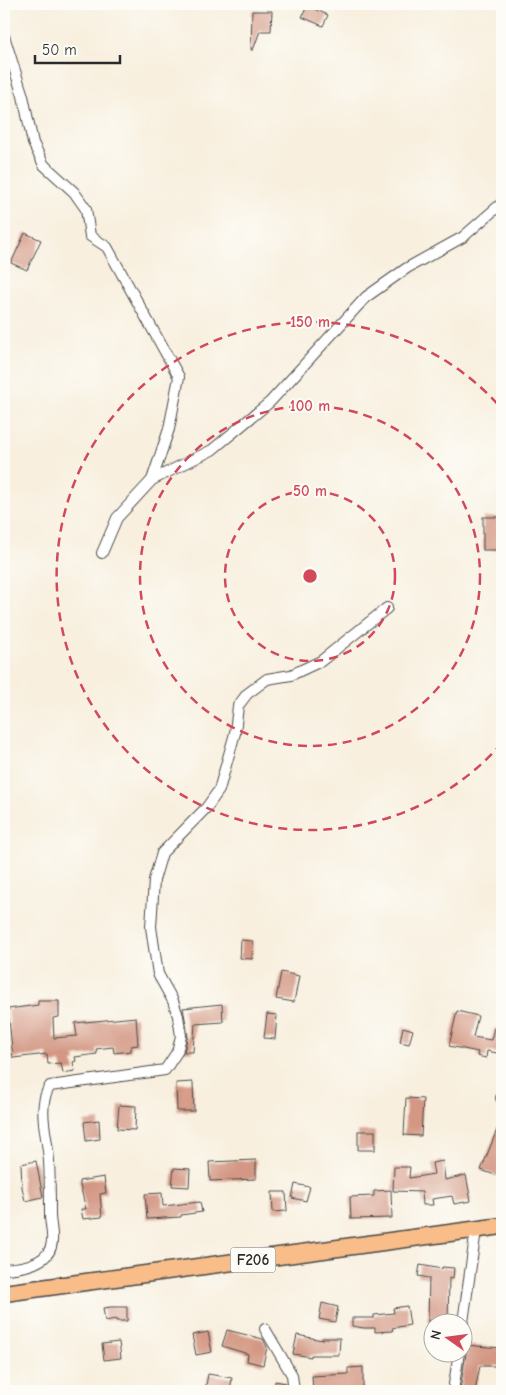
<svg xmlns="http://www.w3.org/2000/svg" width="506" height="1395" font-family="'Comic Neue',sans-serif">
  <style>
    .building { fill: #d39783 }
    .lines { fill: none; stroke-linecap: round; stroke-linejoin: round }
    .street-casing { stroke: #4a4846; stroke-width: 12 }
    .primary-casing { stroke: #4a4846; stroke-width: 19 }
    .street { stroke: #fff; stroke-width: 10 }
    .primary { stroke: #f8bd89; stroke-width: 16 }
    .ring { fill: none; stroke: #d1495b; stroke-width: 2.5; stroke-dasharray: 9 6 }
    .labels { text-anchor: middle; stroke-width: 4; stroke-linejoin: round; paint-order: stroke }
    .shield { fill: #fdfcf7; stroke: #6a6a68; stroke-width: 1 }
    .shield-label { font-size: 15px; font-weight: bold; fill: #2b2b2b }
    .centre { fill: #d1495b; stroke: #fdfcf7; stroke-width: 2.5 }
    .ring-label { font-size: 15px; text-anchor: middle; font-weight: bold; fill: #d1495b; stroke: #fdfcf7; stroke-width: 4; stroke-linejoin: round; paint-order: stroke }
  </style>
  <rect width="100%" height="100%" fill="#fdfcf7"/>
  <filter id="ink" filterUnits="userSpaceOnUse"><feTurbulence type="fractalNoise" baseFrequency=".02" numOctaves="2"/><feDisplacementMap in="SourceGraphic" scale="10" xChannelSelector="R" yChannelSelector="G"/><feConvolveMatrix kernelMatrix="1 2 1 2 8 2 1 2 1" color-interpolation-filters="sRGB"/></filter>
  <filter id="wash" filterUnits="userSpaceOnUse"><feTurbulence type="fractalNoise" baseFrequency=".0096" numOctaves="4" result="noise"/><feDisplacementMap in="SourceGraphic" scale="20" xChannelSelector="R" yChannelSelector="G"/><feGaussianBlur stdDeviation="1.12" result="paint"/><feColorMatrix in="noise" values="0 0 0 0 0 0 0 0 0 0 0 0 0 0 0 0 0 1.4 0 .05"/><feComposite in="paint" operator="in"/></filter>
  <g filter="url(#wash)">
    <rect width="100%" height="100%" fill="#f8efde"/>
    <g id="blocks">
      <g class="building">
        <path d="M 307,6 L 328,15 L 323,26 L 302,17 Z"/>
        <path d="M 252,11 L 272,11 L 271,31 L 260,31 L 253,50 L 251,50 Z"/>
        <path d="M 25,233 L 41,240 L 27,270 L 11,263 Z"/>
        <rect x="483" y="517" width="19" height="33"/>
        <path d="M 241,940 L 253,941 L 252,959 L 240,958 Z"/>
        <path d="M 281,972 L 299,976 L 294,1002 L 276,999 Z"/>
        <path d="M 38,1001 L 59,1001 L 59,1017 L 53,1018 L 54,1038 L 77,1036 L 75,1023 L 136,1017 L 138,1045 L 131,1046 L 131,1051 L 114,1053 L 113,1047 L 96,1049 L 97,1054 L 75,1057 L 76,1061 L 73,1062 L 75,1071 L 63,1073 L 61,1063 L 48,1064 L 47,1054 L 13,1058 L 8,1009 L 38,1005 Z"/>
        <path d="M 222,1004 L 223,1022 L 195,1024 L 193,1052 L 184,1052 L 188,1035 L 183,1008 Z"/>
        <path d="M 457,1011 L 478,1016 L 473,1037 L 491,1040 L 494,1028 L 502,1030 L 502,1054 L 487,1051 L 486,1058 L 477,1056 L 478,1052 L 449,1046 Z"/>
        <path d="M 267,1014 L 277,1015 L 275,1039 L 264,1038 Z"/>
        <path d="M 403,1027 L 413,1030 L 409,1044 L 400,1042 Z"/>
        <path d="M 193,1082 L 194,1111 L 177,1111 L 176,1083 Z"/>
        <path d="M 406,1098 L 423,1099 L 421,1136 L 404,1135 Z"/>
        <path d="M 119,1105 L 136,1106 L 135,1130 L 117,1129 Z"/>
        <path d="M 502,1117 L 502,1165 L 498,1176 L 481,1170 Z"/>
        <path d="M 99,1120 L 100,1139 L 86,1141 L 84,1122 Z"/>
        <rect x="358" y="1131" width="17" height="19"/>
        <path d="M 256,1160 L 256,1179 L 210,1181 L 209,1162 Z"/>
        <path d="M 36,1161 L 43,1197 L 25,1201 L 22,1187 L 21,1164 Z"/>
        <path d="M 443,1161 L 445,1180 L 466,1175 L 471,1201 L 454,1204 L 452,1196 L 432,1199 L 433,1205 L 423,1205 L 422,1192 L 393,1191 L 394,1167 L 410,1167 L 409,1178 L 434,1174 L 432,1163 Z"/>
        <path d="M 174,1168 L 190,1169 L 189,1187 L 172,1186 Z"/>
        <path d="M 104,1177 L 106,1193 L 100,1194 L 102,1217 L 83,1219 L 81,1209 L 86,1209 L 79,1181 Z"/>
        <path d="M 295,1184 L 310,1187 L 306,1201 L 292,1198 Z"/>
        <path d="M 391,1190 L 392,1218 L 351,1219 L 350,1197 L 374,1196 L 374,1191 Z"/>
        <path d="M 272,1192 L 286,1192 L 287,1211 L 273,1212 Z"/>
        <path d="M 162,1193 L 163,1206 L 200,1202 L 202,1212 L 181,1215 L 181,1217 L 147,1219 L 145,1194 Z"/>
        <path d="M 420,1265 L 442,1269 L 442,1267 L 454,1268 L 453,1279 L 449,1278 L 448,1322 L 428,1322 L 429,1278 L 418,1276 Z"/>
        <path d="M 322,1303 L 338,1307 L 335,1322 L 319,1319 Z"/>
        <path d="M 407,1306 L 410,1325 L 392,1328 L 393,1331 L 375,1332 L 375,1328 L 364,1328 L 352,1326 L 352,1318 L 374,1318 L 374,1315 L 394,1313 L 393,1308 Z"/>
        <path d="M 111,1307 L 127,1307 L 127,1321 L 116,1321 L 116,1319 L 105,1321 L 103,1308 Z"/>
        <path d="M 227,1330 L 263,1339 L 267,1347 L 263,1365 L 247,1361 L 248,1354 L 222,1346 Z"/>
        <path d="M 208,1332 L 212,1352 L 196,1355 L 192,1335 Z"/>
        <path d="M 297,1335 L 322,1340 L 322,1338 L 340,1338 L 339,1355 L 311,1355 L 311,1357 L 293,1354 Z"/>
        <path d="M 119,1342 L 121,1358 L 104,1360 L 102,1344 Z"/>
        <path d="M 464,1345 L 502,1348 L 502,1366 L 480,1366 L 475,1391 L 460,1390 L 466,1353 Z"/>
        <path d="M 363,1367 L 363,1391 L 313,1391 L 312,1376 L 348,1374 L 348,1368 Z"/>
        <path d="M 208,1374 L 232,1378 L 230,1391 L 205,1391 Z"/>
        <path d="M 275,1381 L 286,1383 L 287,1391 L 274,1391 Z"/>
      </g>
    </g>
  </g>
  <g filter="url(#ink)">
    <use href="#blocks" fill-opacity="0" stroke="#4a4846" stroke-width="1"/>
    <g class="lines">
      <g class="street-casing">
        <g id="street">
          <path d="M 4,36 L 23,96 L 33,143 L 44,165 L 74,192 L 86,209 L 90,236 L 107,247 L 179,377 L 169,429 L 152,480"/>
          <path d="M 102,553 L 117,518 L 152,480 L 212,450 L 270,402 L 366,297 L 407,268 L 463,237 L 502,203"/>
          <path d="M 501,1098 L 502,1097"/>
          <path d="M 4,1269 C 21,1268 51,1264 52,1241 C 53,1233 50,1223 50,1215 C 50,1197 50,1179 49,1161 C 48,1138 36,1107 50,1086 L 165,1070 L 177,1052 L 181,1036 L 178,1016 L 173,1001 L 158,974 L 151,927 L 154,880 L 162,853 L 207,807 L 219,790 L 235,733 L 238,706 L 247,694 L 267,679 L 291,675 L 321,661 L 387,608"/>
          <path d="M 463,1322 L 476,1230"/>
          <path d="M 265,1329 L 292,1375 L 294,1391"/>
          <path d="M 453,1391 L 459,1352"/>
        </g>
      </g>
      <g class="primary-casing">
        <path id="primary" d="M 4,1293 L 502,1226"/>
      </g>
      <use href="#street" class="street"/>
      <use href="#primary" class="primary"/>
    </g>
  </g>
  <g class="ring">
    <circle cx="310" cy="576" r="85"/>
    <circle cx="310" cy="576" r="170"/>
    <path d="M502 743A254 254 0 1 1 502 409"/>
  </g>
  <g class="labels">
    <rect class="shield" x="230.5" y="1247.5" width="45" height="25" rx="4"/>
    <g class="shield-label">
      <text x="253" y="1265">F206</text>
    </g>
  </g>
  <circle cx="310" cy="576" r="8" class="centre"/>
  <g class="ring-label">
    <text x="310" y="327">150 m</text>
    <text x="310" y="411">100 m</text>
    <text x="310" y="496">50 m</text>
  </g>
  <rect width="506" height="1395" fill="none" stroke="#fdfcf7" stroke-width="20"/>
  <g transform="translate(448 1338) rotate(284)"><circle r="24" fill="#fdfcf7" stroke="#a9a8a5"/>
  <path d="M0-4L9 19L0 12L-9 19Z" fill="#d1495b"/>
  <text y="-8" font-size="14" font-weight="bold" text-anchor="middle" fill="#2b2b2b">N</text>
  </g>
  <path d="M35 55v8h85v-8" fill="none" stroke="#2b2b2b" stroke-width="2.5"/>
  <text x="42" y="55" font-size="15" fill="#2b2b2b" stroke="#fdfcf7" stroke-width="4" paint-order="stroke">50 m</text>
</svg>
